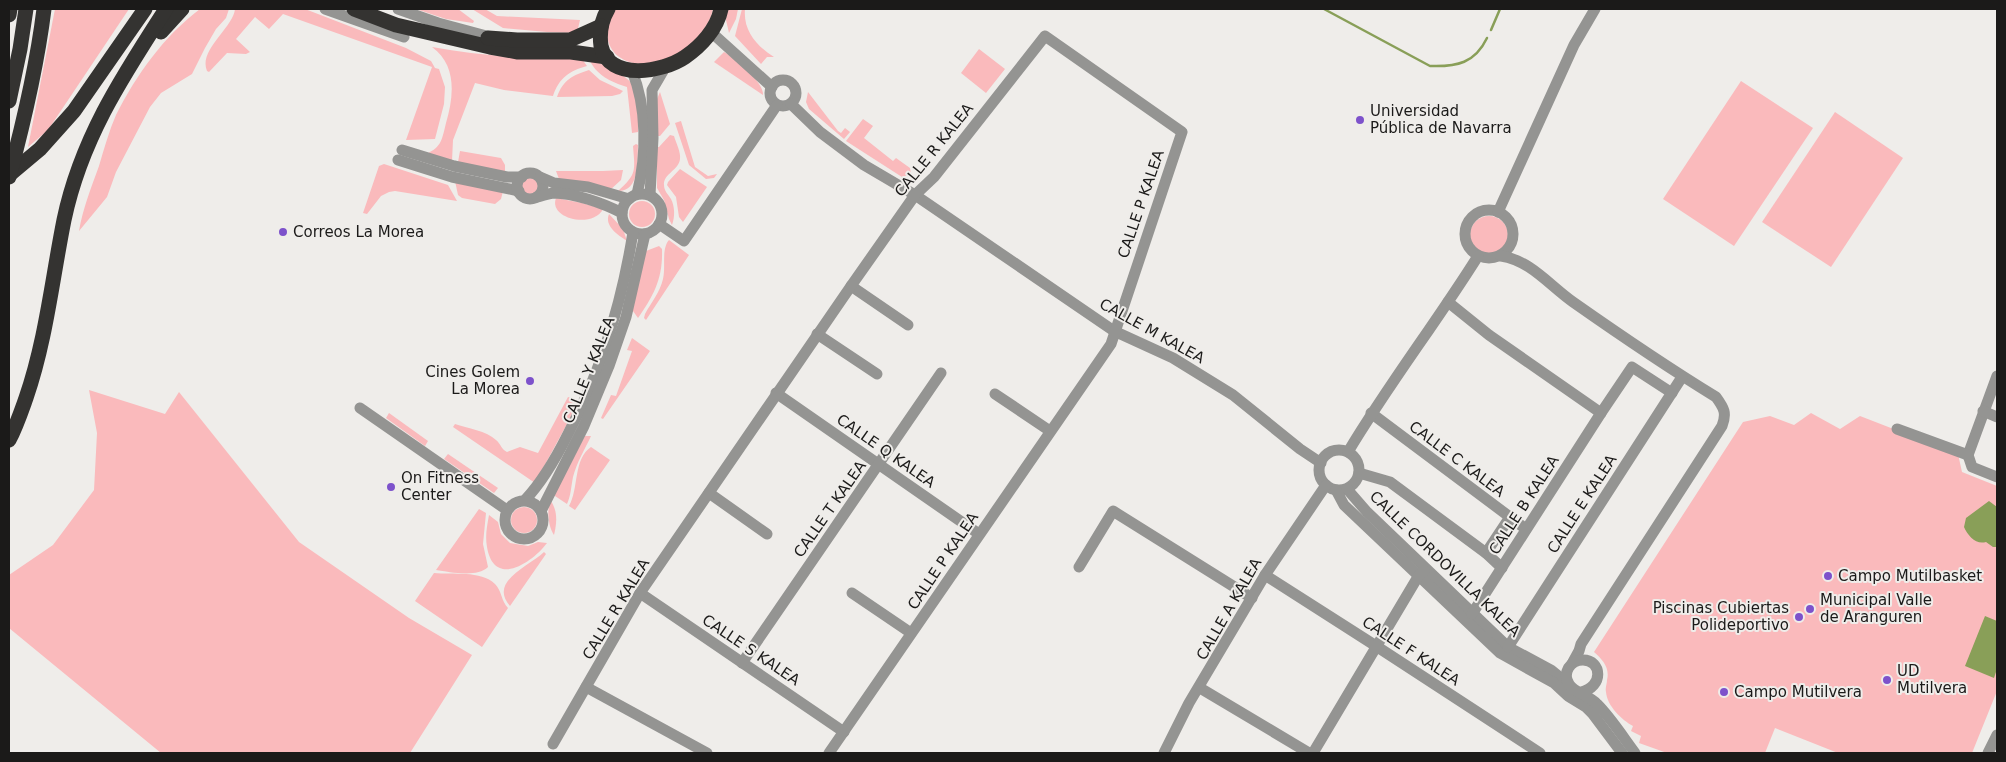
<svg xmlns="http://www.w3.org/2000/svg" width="2006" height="762" font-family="'DejaVu Sans',sans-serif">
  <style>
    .green { fill: #fababc }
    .water { fill: #899f58 }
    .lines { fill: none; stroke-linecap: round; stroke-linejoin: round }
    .stream { stroke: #899f58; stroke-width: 2.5 }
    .minor { stroke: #949492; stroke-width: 11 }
    .highway { stroke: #343331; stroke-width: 15 }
    .highway-bridge { stroke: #343331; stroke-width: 15 }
    .poi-dot { fill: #7d52cb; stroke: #efedea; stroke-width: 2 }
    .labels { text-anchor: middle; stroke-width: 4; stroke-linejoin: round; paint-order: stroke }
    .poi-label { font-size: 15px; fill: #1b1a19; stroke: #efedea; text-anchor: start }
    .street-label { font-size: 15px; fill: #1b1a19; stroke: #efedea }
  </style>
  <rect width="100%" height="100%" fill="#efedea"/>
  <g class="green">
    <path d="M 55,9 L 129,9 L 48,130 L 28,147 Z"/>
    <path d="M 200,9 L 229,9 L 226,18 L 216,29 L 205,48 L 192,74 L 161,93 L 150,107 L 116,172 L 107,197 L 79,231 C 83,208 91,188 99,166 C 104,149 109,131 116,115 C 136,75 164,36 200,9 Z"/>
    <path d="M 235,9 L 305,9 L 406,48 L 431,61 L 435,68 L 439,69 L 445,87 L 444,104 L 435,139 L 406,140 L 432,67 L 283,14 L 269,29 L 255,17 L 236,39 L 250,52 L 246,54 L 227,53 L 209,72 L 207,71 C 198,50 233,28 235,9 Z"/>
    <path d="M 416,9 L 458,9 L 474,21 L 473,23 L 446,19 Z"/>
    <path d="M 472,9 L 485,9 L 497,16 L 580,20 L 577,33 L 547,32 L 503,28 Z"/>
    <path d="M 615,9 L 713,9 C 709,33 679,58 656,63 C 632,68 606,58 607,30 C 607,24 613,15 615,9 Z"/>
    <path d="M 727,9 L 738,9 L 736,19 L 729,33 L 726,20 Z"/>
    <path d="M 742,9 L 745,9 C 743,31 757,46 774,57 L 767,57 L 761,64 L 735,36 Z"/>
    <path d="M 432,47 C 482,56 531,59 582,59 L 587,66 C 569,71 559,78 553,96 L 504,90 L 475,83 L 453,140 L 452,161 L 426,154 C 442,147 442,139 446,123 C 454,96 457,65 432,47 Z"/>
    <path d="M 979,49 L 1005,69 L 986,93 L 961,73 Z"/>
    <path d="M 724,52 C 735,58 764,82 763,95 L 714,62 Z"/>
    <path d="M 589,59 C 599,62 628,76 633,85 C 638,95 639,121 638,132 L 632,133 L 627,87 C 611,82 596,75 589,59 Z"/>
    <path d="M 589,70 L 600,80 L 623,91 L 620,94 L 612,96 L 557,97 C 563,80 573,75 589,70 Z"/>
    <path d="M 1741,81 L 1813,128 L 1734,246 L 1663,199 Z"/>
    <path d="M 660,92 L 670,124 L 660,136 L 657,136 L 657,99 Z"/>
    <path d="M 808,92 L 838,131 L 841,133 L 845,128 L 850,132 L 844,139 L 809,109 L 806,102 Z"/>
    <path d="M 1835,112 L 1903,158 L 1831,267 L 1762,222 Z"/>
    <path d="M 863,119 L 873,126 L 864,138 L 893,161 L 896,158 L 910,168 L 911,174 L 902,177 L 846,141 Z"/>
    <path d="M 681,121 L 695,167 L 708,176 L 717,174 L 714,178 L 706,179 L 689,165 L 675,123 Z"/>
    <path d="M 670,135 L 674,136 C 676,143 681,152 680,159 C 679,170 663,174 664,185 C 664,191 668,194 671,199 C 675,207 675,217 672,225 L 669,219 L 664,200 L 657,188 L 657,147 L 659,147 Z"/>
    <path d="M 636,144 L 638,145 C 637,162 640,191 618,191 C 637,174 635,171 633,146 Z"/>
    <path d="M 460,151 L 501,158 L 505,165 L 505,172 L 458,162 Z"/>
    <path d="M 384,164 L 448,185 L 457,201 L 395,191 L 389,192 L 381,196 L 367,214 L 363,213 L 379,166 Z"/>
    <path d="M 680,169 L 707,187 L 683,222 L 679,217 L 676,197 L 667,185 L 668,182 Z"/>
    <path d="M 623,170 L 621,180 L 610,190 L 559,179 L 556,171 L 603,171 Z"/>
    <circle cx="530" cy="186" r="8"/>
    <path d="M 455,181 L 503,191 L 501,199 L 495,204 L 462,198 L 458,195 Z"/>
    <path d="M 556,198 L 582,203 L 603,209 C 593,229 548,219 556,198 Z"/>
    <circle cx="642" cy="214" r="13"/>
    <path d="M 609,214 L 623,229 L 627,241 C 618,235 604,226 609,214 Z"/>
    <circle cx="1489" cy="235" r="19"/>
    <path d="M 669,240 L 689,255 L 646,320 L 644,318 L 645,314 C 651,303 660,292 663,279 C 666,267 661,249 669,240 Z"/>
    <path d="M 659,246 L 662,249 C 663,278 654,295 638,318 L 633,311 L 633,301 L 646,251 Z"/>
    <path d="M 632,338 L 650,351 L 603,419 L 601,418 L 611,395 L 616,396 L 632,351 L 627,350 Z"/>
    <path d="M 89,390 L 165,414 L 179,392 L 299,542 L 409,618 L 472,655 L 410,753 L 161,753 L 9,628 L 9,575 L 53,545 L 94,490 L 97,433 Z"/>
    <path d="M 568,397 L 580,400 L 535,483 L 453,427 L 455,424 C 467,428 487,431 496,440 C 501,444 501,449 507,452 L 520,447 L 538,453 Z"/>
    <path d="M 389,413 L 428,441 L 425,446 L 386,418 Z"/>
    <path d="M 1811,413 L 1840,429 L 1860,416 L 1958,454 L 1962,472 L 1997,486 L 1997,691 L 1972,753 L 1838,753 L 1775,728 L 1765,753 L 1667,753 L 1639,743 L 1641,736 L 1631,731 L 1633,726 C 1622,720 1607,706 1606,692 C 1605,688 1607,684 1607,680 C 1610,668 1603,660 1594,652 L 1743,422 L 1770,416 L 1794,425 Z"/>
    <path d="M 585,436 L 591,436 C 585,449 577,462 573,477 C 571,487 571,495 567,504 L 552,494 Z"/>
    <path d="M 591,447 L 610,460 L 575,510 L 569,506 C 579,489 573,459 591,447 Z"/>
    <path d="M 448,454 L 498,488 L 494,493 L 444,459 Z"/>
    <path d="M 550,500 C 558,510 557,523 554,535 C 548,526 547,511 550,500 Z"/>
    <circle cx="524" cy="520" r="13"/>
    <path d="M 479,509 L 486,513 L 483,544 L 488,567 C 477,578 450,572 436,570 Z"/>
    <path d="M 489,515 L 498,522 L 501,534 L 510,543 L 528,546 L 538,542 L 547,543 C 533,562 494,589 487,547 C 485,536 487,526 489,515 Z"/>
    <path d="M 544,552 L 546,554 L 510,606 C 488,581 530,566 544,552 Z"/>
    <path d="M 434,573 C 452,575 481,570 495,584 C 502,591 501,601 508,608 L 482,647 L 415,601 Z"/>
  </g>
  <g class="water">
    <path d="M 1989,501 L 1997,507 L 1997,547 L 1993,547 L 1986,542 C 1976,545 1968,536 1964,527 L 1966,518 Z"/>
    <path d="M 1985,616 L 1997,621 L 1997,669 L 1994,678 L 1965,666 Z"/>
  </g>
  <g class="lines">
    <g class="stream">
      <path d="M 1324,9 L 1430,66 C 1457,67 1475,63 1487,38"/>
      <path d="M 1491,30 L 1500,9"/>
    </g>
    <g class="minor">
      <path d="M 325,9 L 404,37"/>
      <path d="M 398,9 L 438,23 L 494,38"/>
      <path d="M 711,32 L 772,87"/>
      <path d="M 632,71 C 647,107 647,155 637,194"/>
      <circle cx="783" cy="93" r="13"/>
      <path d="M 791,104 L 820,132 L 864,165 L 915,195 L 1114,331 L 1173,358 L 1233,395 L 1300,449 L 1321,463"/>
      <path d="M 402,150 L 454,166 L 507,177 L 522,177"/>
      <path d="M 398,160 L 452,177 L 519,191"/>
      <circle cx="530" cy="186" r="13"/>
      <path d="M 540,177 L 554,183 L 588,187 L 629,199"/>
      <circle cx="642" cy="214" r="20"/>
      <path d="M 650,195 L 653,138 L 652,90 L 666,66"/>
      <path d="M 537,197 C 542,196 547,194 553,193 C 574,193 603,203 622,213"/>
      <circle cx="1489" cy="234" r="24"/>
      <path d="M 1498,212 L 1574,45 L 1595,9"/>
      <path d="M 659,224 L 684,241 L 777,105"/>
      <path d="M 1501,256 C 1530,260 1550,286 1573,302 C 1620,335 1667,367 1716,397 C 1724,408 1727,413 1722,426 L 1581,644 L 1579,651 L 1573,662"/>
      <path d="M 851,286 L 908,325"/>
      <path d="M 1448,302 L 1489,335 L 1601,413"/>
      <path d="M 817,334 L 877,374"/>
      <path d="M 1997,376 L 1968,455 L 1972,467 L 1997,477"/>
      <path d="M 776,393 L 979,534"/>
      <path d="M 995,394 L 1050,431"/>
      <path d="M 360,408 L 507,510"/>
      <path d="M 1983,411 L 1997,417"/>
      <path d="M 1371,413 L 1526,529"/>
      <path d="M 1897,429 L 1968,455"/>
      <circle cx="1339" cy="470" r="20"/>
      <path d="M 1348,452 C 1388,385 1436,323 1478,256"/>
      <path d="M 1359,473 L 1390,482 L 1486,553 L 1502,568"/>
      <path d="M 1347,489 L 1367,512 L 1508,647 L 1551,670 L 1567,683"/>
      <path d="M 1336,490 L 1344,505 L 1500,653 L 1554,683 L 1568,696 L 1586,707 L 1592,713 L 1622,753"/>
      <path d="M 709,493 L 767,534"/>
      <path d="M 525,500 C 543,481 556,458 568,434 C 601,371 622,302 633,232"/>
      <circle cx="524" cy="520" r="19"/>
      <path d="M 541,511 L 584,426 L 609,366 L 626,317 L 645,234"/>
      <path d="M 1486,553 L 1510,517"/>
      <path d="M 1079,567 L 1113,511 L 1252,598"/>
      <path d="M 1265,575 L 1376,646 L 1540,753"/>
      <path d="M 640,593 L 844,732"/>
      <path d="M 852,593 L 911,633"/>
      <path d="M 1472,614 L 1601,413 L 1632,367 L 1672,393"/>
      <path d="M 1508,647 L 1682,377"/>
      <path d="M 742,663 L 941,373"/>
      <path d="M 586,687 L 707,753"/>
      <path d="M 1200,688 L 1309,753"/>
      <path d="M 1581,692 C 1604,687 1602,660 1583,660 C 1570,660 1562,673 1569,684 C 1573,692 1590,696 1597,704 C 1611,718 1623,737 1635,753"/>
      <path d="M 553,744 L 640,593 L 851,286 L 915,195 L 934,177 L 1045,36 L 1182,132 L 1111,344 L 829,753"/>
      <path d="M 1164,753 L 1189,703 L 1265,575 L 1326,485"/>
      <path d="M 1313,753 L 1419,575 L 1424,571"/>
      <path d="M 1988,753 L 1997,735"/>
    </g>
    <g class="highway">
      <path d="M 354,9 L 396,25 L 490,47 L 518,52 L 571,52 L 607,57"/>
      <path d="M 608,9 C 601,21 599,32 601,46 C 609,82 663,72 685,57 C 701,46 717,29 721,9"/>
      <path d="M 9,15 L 10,9"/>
      <path d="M 161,32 L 182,9"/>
      <path d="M 488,38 L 517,40 L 570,40 L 601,26"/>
      <path d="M 9,101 L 20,49 L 26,9"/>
      <path d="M 9,175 L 40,149 L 74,111 L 145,9"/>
      <path d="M 9,440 C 16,427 21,412 26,398 C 46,340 52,280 64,220 C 81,139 122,77 166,9"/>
    </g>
    <path class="highway-bridge" d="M 9,177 C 24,121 37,66 44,9"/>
  </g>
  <g class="poi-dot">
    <circle cx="1360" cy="120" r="5"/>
    <circle cx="283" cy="232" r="5"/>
    <circle cx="530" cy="381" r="5"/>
    <circle cx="391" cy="487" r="5"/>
    <circle cx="1828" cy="576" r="5"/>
    <circle cx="1810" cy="609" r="5"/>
    <circle cx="1799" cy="617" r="5"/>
    <circle cx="1887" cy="680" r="5"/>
    <circle cx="1724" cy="692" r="5"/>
  </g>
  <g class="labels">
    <g class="poi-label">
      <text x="1370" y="116">Universidad<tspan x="1370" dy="17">Pública de Navarra</tspan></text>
      <text x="293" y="237">Correos La Morea</text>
      <text x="520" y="377" text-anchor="end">Cines Golem<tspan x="520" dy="17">La Morea</tspan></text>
      <text x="401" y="483">On Fitness<tspan x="401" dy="17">Center</tspan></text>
      <text x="1838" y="581">Campo Mutilbasket</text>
      <text x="1820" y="605">Municipal Valle<tspan x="1820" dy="17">de Aranguren</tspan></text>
      <text x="1789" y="613" text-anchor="end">Piscinas Cubiertas<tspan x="1789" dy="17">Polideportivo</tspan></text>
      <text x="1897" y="676">UD<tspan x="1897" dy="17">Mutilvera</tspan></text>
      <text x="1734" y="697">Campo Mutilvera</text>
    </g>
    <g class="street-label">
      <text transform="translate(934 150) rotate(-51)" y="5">CALLE R KALEA</text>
      <text transform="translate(1141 204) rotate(-71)" y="5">CALLE P KALEA</text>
      <text transform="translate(1152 331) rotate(29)" y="5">CALLE M KALEA</text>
      <text transform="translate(589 370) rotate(-68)" y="5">CALLE Y KALEA</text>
      <text transform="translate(886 451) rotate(35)" y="5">CALLE Q KALEA</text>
      <text transform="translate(1457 459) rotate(37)" y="5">CALLE C KALEA</text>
      <text transform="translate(1582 504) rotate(-57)" y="5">CALLE E KALEA</text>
      <text transform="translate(1524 505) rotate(-57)" y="5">CALLE B KALEA</text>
      <text transform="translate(830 509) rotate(-55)" y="5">CALLE T KALEA</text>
      <text transform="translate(943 561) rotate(-56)" y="5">CALLE P KALEA</text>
      <text transform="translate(1445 564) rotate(44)" y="5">CALLE CORDOVILLA KALEA</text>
      <text transform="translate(616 609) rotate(-59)" y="5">CALLE R KALEA</text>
      <text transform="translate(1229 609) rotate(-60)" y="5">CALLE A KALEA</text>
      <text transform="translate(751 650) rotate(34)" y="5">CALLE S KALEA</text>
      <text transform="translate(1411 651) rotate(33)" y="5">CALLE F KALEA</text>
    </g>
  </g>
  <rect width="2006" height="762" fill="none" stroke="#1b1a19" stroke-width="20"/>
</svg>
